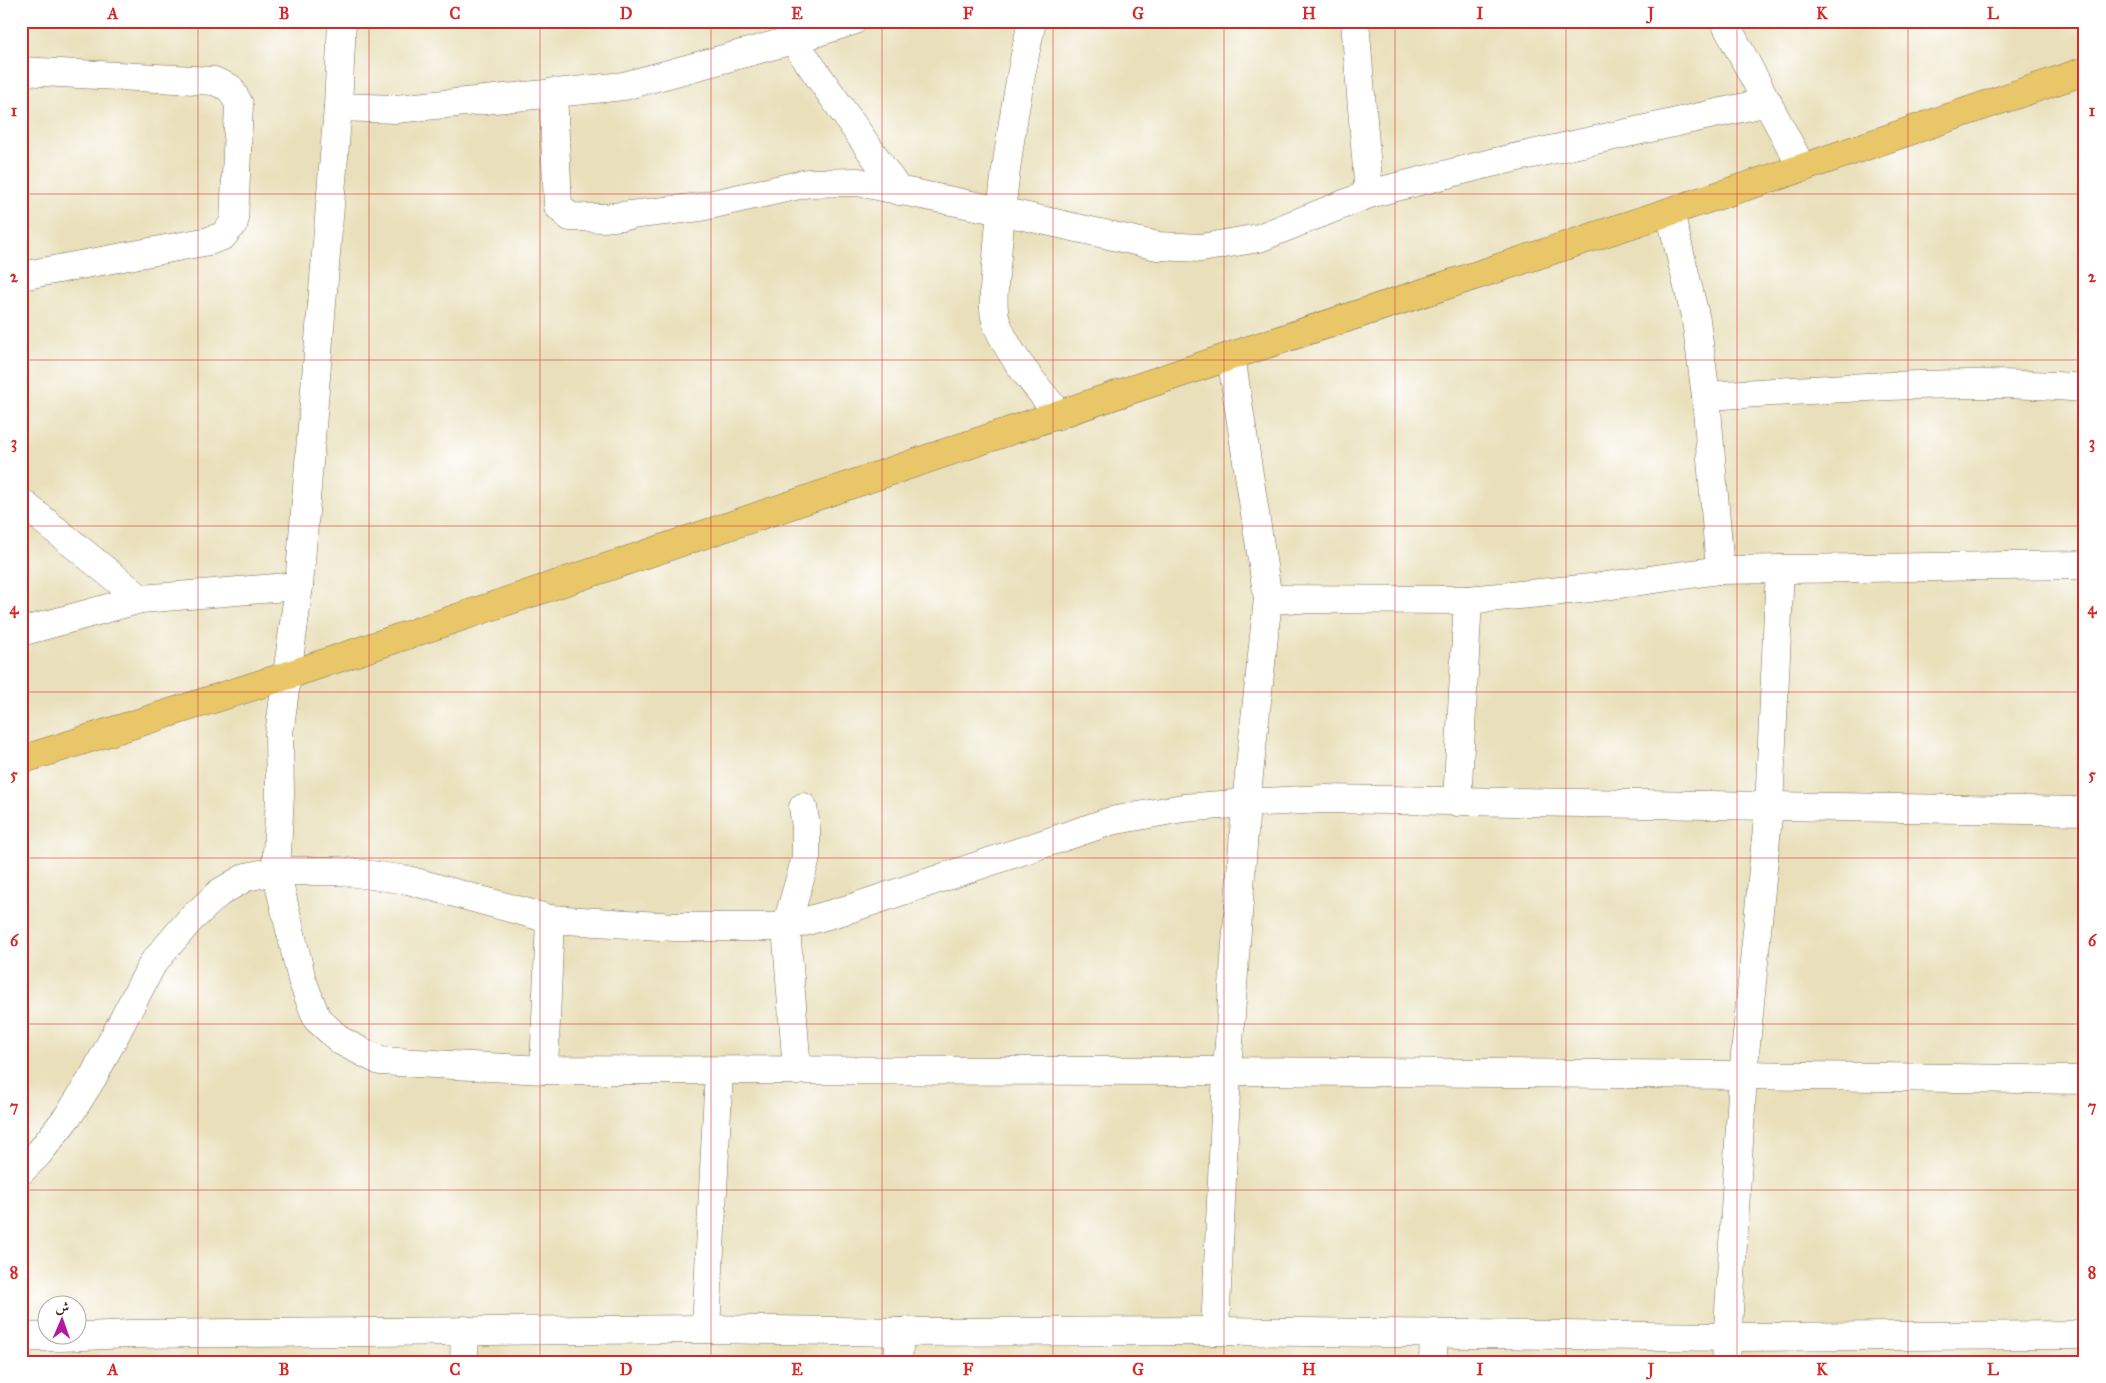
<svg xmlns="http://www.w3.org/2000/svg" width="2106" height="1383" font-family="'IM FELL Great Primer',Amiri,serif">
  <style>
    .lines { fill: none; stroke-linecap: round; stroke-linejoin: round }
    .street-casing { stroke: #786a55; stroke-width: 29 }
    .highway-casing { stroke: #786a55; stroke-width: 29 }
    .street { stroke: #fff; stroke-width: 28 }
    .highway { stroke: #e9c769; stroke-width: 28 }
    .grid { fill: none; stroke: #d62828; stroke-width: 1; stroke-opacity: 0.55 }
    .neatline { fill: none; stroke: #d62828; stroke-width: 2 }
    .grid-label { font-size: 16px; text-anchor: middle; font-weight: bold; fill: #d62828 }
  </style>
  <rect width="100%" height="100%" fill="#fff"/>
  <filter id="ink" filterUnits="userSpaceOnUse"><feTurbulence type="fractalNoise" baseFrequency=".02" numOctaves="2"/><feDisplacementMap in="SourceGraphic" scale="10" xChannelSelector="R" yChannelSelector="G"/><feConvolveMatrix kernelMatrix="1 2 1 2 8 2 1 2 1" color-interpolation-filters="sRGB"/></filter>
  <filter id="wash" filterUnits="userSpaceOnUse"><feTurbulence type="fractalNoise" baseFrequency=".0096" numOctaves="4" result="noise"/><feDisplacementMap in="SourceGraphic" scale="20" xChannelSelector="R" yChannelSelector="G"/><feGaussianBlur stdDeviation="1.12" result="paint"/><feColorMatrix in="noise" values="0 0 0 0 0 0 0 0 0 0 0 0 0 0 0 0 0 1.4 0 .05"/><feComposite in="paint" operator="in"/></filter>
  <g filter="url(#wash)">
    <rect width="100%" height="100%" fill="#e9e0bb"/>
  </g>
  <g filter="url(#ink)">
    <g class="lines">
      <g class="street-casing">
        <g id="street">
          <path d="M 342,21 L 338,107 L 299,586 L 279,734 L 280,795 L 276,871 L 302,980 L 317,1019 L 341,1041 L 380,1061 L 544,1070 L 1227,1071 L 1743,1075 L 2085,1080"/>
          <path d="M 1032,21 C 1015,99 1003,178 997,257 C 995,273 991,306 996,321 C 1008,356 1037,386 1059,415"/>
          <path d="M 1355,21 L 1369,194"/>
          <path d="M 1724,21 L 1802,168"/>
          <path d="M 793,40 L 899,191"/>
          <path d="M 21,71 L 214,81 L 230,88 L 239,104 L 234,223 L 223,236 L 209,241 L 21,276"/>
          <path d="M 553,92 L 558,206 L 570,217 L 604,218 L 700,207 L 808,183 L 858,182 L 1001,211 L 1158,246 L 1201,248 L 1259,238 L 1369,194 L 1491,163 L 1768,102"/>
          <path d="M 338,107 L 396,109 L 624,86 L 793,40 L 853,21"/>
          <path d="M 1670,212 L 1696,320 L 1706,396 L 1720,570"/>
          <path d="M 1706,396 C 1832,389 1959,378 2085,388"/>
          <path d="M 21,502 L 141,599"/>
          <path d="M 1268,599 L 1468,600 L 1591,588 L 1720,570 L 2085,565"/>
          <path d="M 21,632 L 141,599 L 299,586"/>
          <path d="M 1457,802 L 1468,600"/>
          <path d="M 544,1070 L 550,919 L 675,927 L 786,927 L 852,908 L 1111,821 L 1183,808 L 1246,803 L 1324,799 L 2085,811"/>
          <path d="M 797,1071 L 786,927 L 806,858 L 806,827 L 803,807"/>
          <path d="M 21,1171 L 39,1153 L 71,1112 L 93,1077 L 153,963 L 190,920 L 219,893 L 246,877 L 276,871 L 341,871 L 408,880 L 550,919"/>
          <path d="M 706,1329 L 719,1071"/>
          <path d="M 1215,1331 L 1227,1071 L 1246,803 L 1268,599 L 1231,356"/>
          <path d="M 21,1337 L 62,1337 L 130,1334 L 706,1329 L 900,1332 L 1215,1331 L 1728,1337 L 2085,1335"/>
          <path d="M 464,1362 L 465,1330"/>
          <path d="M 898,1362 L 900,1332"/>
          <path d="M 1433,1362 L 1434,1333"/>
          <path d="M 1726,1362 L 1743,1075 L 1769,807 L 1780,569"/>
        </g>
      </g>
      <g class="highway-casing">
        <path id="highway" d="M 21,760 L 286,676 L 1231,356 L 1802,168 L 2085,71"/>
      </g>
      <use href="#street" class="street"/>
      <use href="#highway" class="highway"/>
    </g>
  </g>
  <path class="grid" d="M 198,21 L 198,1362M 369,21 L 369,1362M 540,21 L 540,1362M 711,21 L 711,1362M 882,21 L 882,1362M 1053,21 L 1053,1362M 1224,21 L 1224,1362M 1395,21 L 1395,1362M 1566,21 L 1566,1362M 1737,21 L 1737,1362M 1908,21 L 1908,1362M 21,194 L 2085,194M 21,360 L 2085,360M 21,526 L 2085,526M 21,692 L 2085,692M 21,858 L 2085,858M 21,1024 L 2085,1024M 21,1190 L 2085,1190"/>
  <rect width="2106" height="1383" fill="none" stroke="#fff" stroke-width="55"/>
  <g transform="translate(62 1320) rotate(2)"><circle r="24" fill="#ffffff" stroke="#b1aaa5"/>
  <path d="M0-4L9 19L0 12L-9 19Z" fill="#b5179e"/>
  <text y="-8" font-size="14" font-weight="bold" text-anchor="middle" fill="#3b2a1e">ش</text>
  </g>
  <rect x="28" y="28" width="2050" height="1328" class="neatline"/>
  <g class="grid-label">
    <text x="113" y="19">A</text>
    <text x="284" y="19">B</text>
    <text x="455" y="19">C</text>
    <text x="626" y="19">D</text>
    <text x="797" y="19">E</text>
    <text x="968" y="19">F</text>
    <text x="1138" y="19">G</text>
    <text x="1309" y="19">H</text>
    <text x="1480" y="19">I</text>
    <text x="1651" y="19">J</text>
    <text x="1822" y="19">K</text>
    <text x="1993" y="19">L</text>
    <text x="14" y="116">1</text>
    <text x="2092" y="116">1</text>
    <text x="14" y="282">2</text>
    <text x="2092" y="282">2</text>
    <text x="14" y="448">3</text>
    <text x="2092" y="448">3</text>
    <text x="14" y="614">4</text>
    <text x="2092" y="614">4</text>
    <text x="14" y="780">5</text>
    <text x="2092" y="780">5</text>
    <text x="14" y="946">6</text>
    <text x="2092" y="946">6</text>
    <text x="14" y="1112">7</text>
    <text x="2092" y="1112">7</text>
    <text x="14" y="1278">8</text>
    <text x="2092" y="1278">8</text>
    <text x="113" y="1375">A</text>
    <text x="284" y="1375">B</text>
    <text x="455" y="1375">C</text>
    <text x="626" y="1375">D</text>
    <text x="797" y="1375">E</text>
    <text x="968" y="1375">F</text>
    <text x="1138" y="1375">G</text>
    <text x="1309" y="1375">H</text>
    <text x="1480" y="1375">I</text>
    <text x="1651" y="1375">J</text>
    <text x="1822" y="1375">K</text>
    <text x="1993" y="1375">L</text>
  </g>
</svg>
